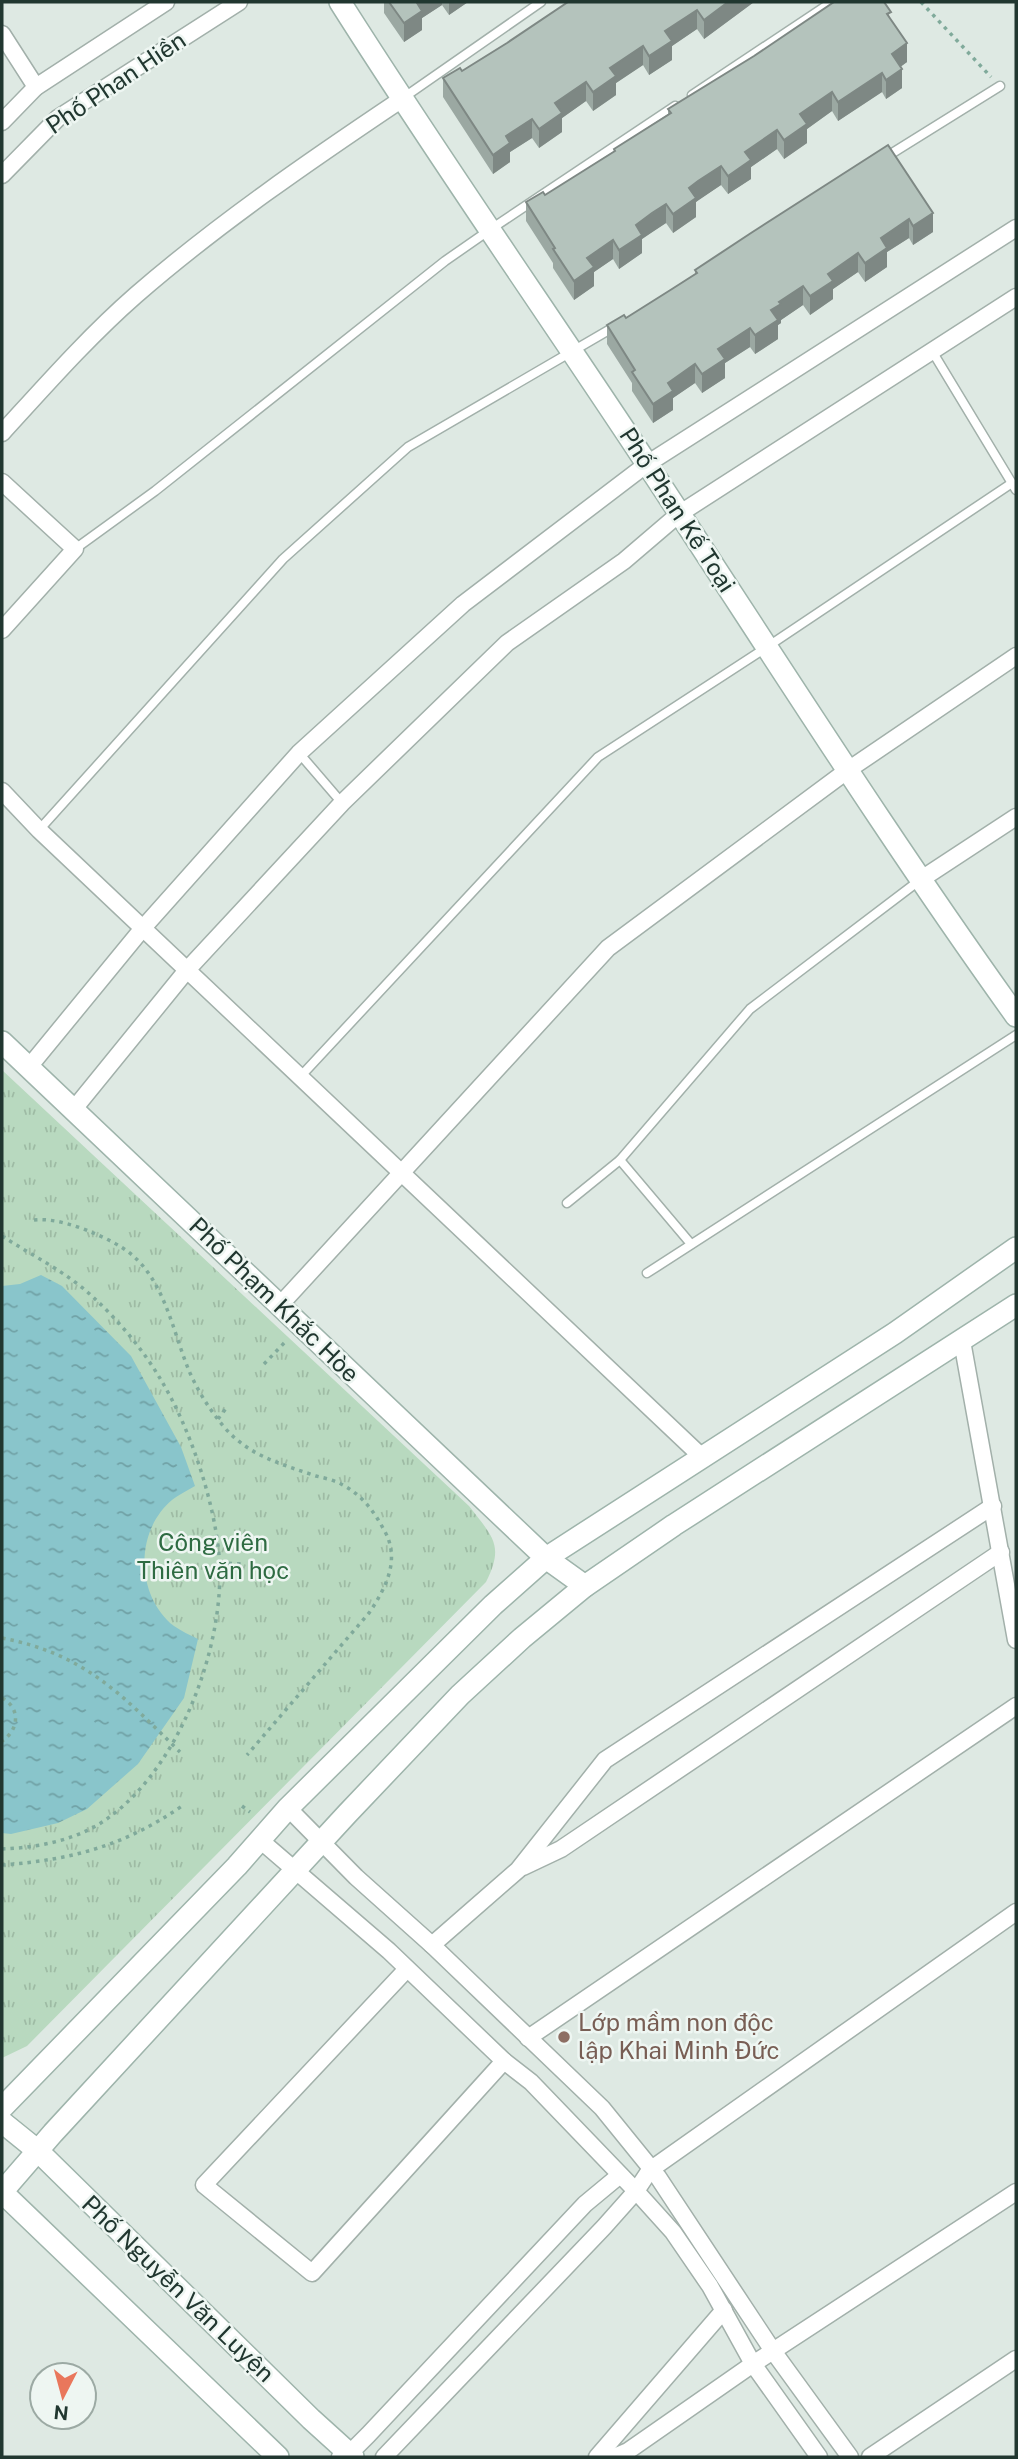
<svg xmlns="http://www.w3.org/2000/svg" width="1018" height="2459" font-family="'Public Sans',sans-serif">
  <style>
    .park { fill: url(#park-tufts) }
    .water { fill: url(#water-ripples) }
    .lines { fill: none; stroke-linecap: round; stroke-linejoin: round }
    .lane-casing { stroke: #a2b0aa; stroke-width: 11 }
    .street-casing { stroke: #a2b0aa; stroke-width: 19 }
    .secondary-casing { stroke: #9eb4ab; stroke-width: 24 }
    .path { stroke: #80aa9b; stroke-width: 3.5; stroke-dasharray: 3.5 5; stroke-linecap: butt }
    .lane { stroke: #fff; stroke-width: 8 }
    .street { stroke: #fff; stroke-width: 16 }
    .secondary { stroke: #fff; stroke-width: 21 }
    .wall { fill: #9ba8a2 }
    .shaded-wall { fill: #7e8884 }
    .building { fill: #b4c3bc; stroke: #7e8884; stroke-width: 2 }
    .education-dot { fill: #8d6e63; stroke: #eef6f2; stroke-width: 2.5 }
    .labels { text-anchor: middle; stroke-width: 5; stroke-linejoin: round; paint-order: stroke }
    .street-label { font-size: 24px; fill: #213730; stroke: #eef6f2 }
    .park-label { font-size: 24px; fill: #2e6b42; stroke: #eef6f2 }
    .education-label { font-size: 24px; fill: #785e54; stroke: #eef6f2; text-anchor: start }
  </style>
  <defs>
    <pattern id="park-tufts" width="24" height="20" patternUnits="userSpaceOnUse" patternTransform="scale(1.75)"><rect width="24" height="20" fill="#b8d9bf"/><path d="M3 7l-1-3M5 7V3M7 7l1-3M15 17l-1-3M17 17v-4M19 17l1-3" fill="none" stroke="#9ebba4"/></pattern>
    <pattern id="water-ripples" width="26" height="14" patternUnits="userSpaceOnUse" patternTransform="scale(1.75)"><rect width="26" height="14" fill="#89c5cb"/><path d="M2 4q2-2 4 0t4 0M15 11q2-2 4 0t4 0" fill="none" stroke="#70a1a5"/></pattern>
  </defs>
  <rect width="100%" height="100%" fill="#dee9e3"/>
  <path class="park" d="M 2,1070 L 469,1506 C 492,1536 505,1545 486,1582 L 27,2046 L 2,2058 Z"/>
  <path class="water" d="M 41,1275 L 62,1286 L 131,1356 L 181,1447 L 195,1486 C 187,1491 178,1495 172,1500 C 134,1532 136,1596 174,1626 C 181,1631 190,1635 198,1639 L 184,1698 L 138,1764 L 87,1809 L 58,1823 L 11,1834 L 2,1833 L 2,1286 L 20,1284 Z"/>
  <g class="lines">
    <g class="lane-casing">
      <g id="lane">
        <path d="M 692,95 L 832,2"/>
        <path d="M 403,98 L 541,2"/>
        <path d="M 886,157 L 1000,86"/>
        <path d="M 932,351 L 1016,490"/>
        <path d="M 75,549 L 155,491 L 445,261 L 491,229 L 675,106"/>
        <path d="M 299,753 L 342,803"/>
        <path d="M 39,830 L 283,559 L 408,447 L 614,327"/>
        <path d="M 300,1077 L 598,757 L 767,647 L 1012,483"/>
        <path d="M 620,1160 L 750,1009 L 920,880"/>
        <path d="M 567,1203 L 620,1160 L 691,1244"/>
        <path d="M 647,1273 L 1016,1035"/>
      </g>
    </g>
    <g class="street-casing">
      <g id="street">
        <path d="M 2,34 L 36,87"/>
        <path d="M 2,122 L 36,87 L 166,2"/>
        <path d="M 2,175 L 58,118 L 239,2"/>
        <path d="M 2,433 C 45,386 88,337 136,295 C 219,223 311,160 402,99"/>
        <path d="M 2,482 L 75,549 L 2,630"/>
        <path d="M 2,791 L 39,830 L 702,1457"/>
        <path d="M 920,880 L 1016,817"/>
        <path d="M 29,1067 L 143,928 L 299,753 L 463,604 L 647,464 L 1016,228"/>
        <path d="M 74,1109 L 187,970 L 342,803 L 507,643 L 624,561 L 679,514 L 1016,297"/>
        <path d="M 280,1305 L 608,948 L 848,770 L 1016,656"/>
        <path d="M 962,1341 L 1016,1640"/>
        <path d="M 288,1808 L 356,1877 L 432,1945 L 602,2108 L 658,2177 L 773,2351 L 850,2457"/>
        <path d="M 260,1840 L 389,1951 L 504,2061 L 531,2082 L 636,2191 L 673,2232 L 710,2286 L 753,2364 L 819,2457"/>
        <path d="M 523,1867 L 561,1849 L 1001,1552"/>
        <path d="M 432,1945 L 518,1870 L 605,1760 L 993,1506"/>
        <path d="M 407,1969 L 204,2185 L 312,2273 L 504,2061"/>
        <path d="M 528,2038 L 1016,1706"/>
        <path d="M 340,2457 L 350,2453 L 368,2435 L 585,2204 L 620,2175"/>
        <path d="M 384,2457 L 604,2227 L 636,2191 L 650,2170 L 1016,1912"/>
        <path d="M 597,2457 L 724,2310"/>
        <path d="M 614,2457 L 628,2451 L 753,2364 L 1016,2192"/>
        <path d="M 870,2457 L 1016,2359"/>
      </g>
    </g>
    <g class="secondary-casing">
      <g id="secondary">
        <path d="M 340,2 C 438,157 544,308 645,461 C 768,647 886,835 1016,1016"/>
        <path d="M 2,1042 L 546,1558 L 585,1586"/>
        <path d="M 2,2108 L 237,1866 L 288,1808 L 493,1605 L 546,1558 L 895,1333 L 1016,1248"/>
        <path d="M 2,2122 L 38,2151 L 311,2419 L 353,2457"/>
        <path d="M 2,2192 L 53,2133 L 347,1814 L 460,1695 L 522,1638 L 585,1586 L 674,1525 L 1016,1305"/>
        <path d="M 2,2192 L 278,2457"/>
      </g>
    </g>
    <g class="path">
      <path d="M 921,2 L 991,77"/>
      <path d="M 34,1220 C 52,1218 74,1225 91,1232 C 110,1240 129,1249 143,1266 C 168,1296 175,1338 190,1373 C 199,1393 210,1410 224,1427 C 249,1456 281,1464 316,1476 C 324,1478 334,1480 341,1484 C 361,1494 374,1511 384,1530 C 401,1559 386,1588 369,1613 L 247,1755"/>
      <path d="M 264,1364 L 287,1340"/>
      <path d="M 218,1419 L 227,1407"/>
      <path d="M 220,1563 L 245,1564"/>
      <path d="M 2,1638 C 85,1654 122,1695 180,1752"/>
      <path d="M 2,1698 C 21,1708 19,1730 2,1741"/>
      <path d="M 242,1806 L 250,1812"/>
      <path d="M 2,1849 C 33,1848 66,1842 94,1827 C 176,1781 227,1646 219,1555 C 214,1500 190,1428 161,1380 C 144,1351 119,1321 94,1298 C 68,1273 33,1256 2,1236"/>
      <path d="M 2,1865 C 71,1860 124,1846 182,1806"/>
    </g>
    <use href="#lane" class="lane"/>
    <use href="#street" class="street"/>
    <use href="#secondary" class="secondary"/>
  </g>
  <g class="wall">
    <path d="M 384,2 L 468,2 L 449,15 L 442,5 L 422,18 L 422,30 L 404,42 L 384,13 Z"/>
    <path d="M 568,2 L 754,2 L 704,39 L 697,29 L 672,46 L 672,60 L 649,75 L 643,65 L 616,83 L 616,95 L 593,111 L 586,101 L 562,118 L 562,132 L 539,148 L 532,138 L 510,152 L 510,162 L 493,174 L 443,97 L 443,78 L 462,71 L 507,43 Z"/>
    <path d="M 831,2 L 884,2 L 907,62 L 900,67 L 902,88 L 886,99 L 882,92 L 838,121 L 832,111 L 807,129 L 807,143 L 784,159 L 777,149 L 751,167 L 751,179 L 728,194 L 721,185 L 698,200 L 696,202 L 696,217 L 673,233 L 666,223 L 652,232 L 642,239 L 642,253 L 619,269 L 613,259 L 594,272 L 594,286 L 574,300 L 553,268 L 553,263 L 526,221 L 526,202 L 545,195 L 614,151 L 614,149 L 668,114 L 668,109 L 754,56 L 831,4 Z"/>
    <path d="M 888,145 L 933,232 L 913,245 L 909,238 L 887,252 L 887,267 L 865,282 L 858,272 L 833,289 L 833,299 L 810,315 L 803,305 L 781,320 L 781,323 L 778,325 L 778,339 L 755,354 L 750,347 L 725,363 L 725,378 L 702,393 L 695,383 L 673,398 L 673,410 L 653,423 L 632,391 L 632,383 L 607,344 L 607,325 L 626,318 L 695,274 L 695,270 Z"/>
  </g>
  <g class="shaded-wall">
    <path d="M 419,2 L 442,2 L 442,5 L 422,18 L 422,30 L 404,42 L 404,23 L 417,3 Z"/>
    <path d="M 449,2 L 468,2 L 449,15 Z"/>
    <path d="M 728,2 L 754,2 L 704,39 L 704,20 Z"/>
    <path d="M 697,10 L 697,29 L 672,46 L 672,60 L 649,75 L 649,56 L 665,31 Z"/>
    <path d="M 907,43 L 907,62 L 892,73 L 892,54 Z"/>
    <path d="M 643,46 L 643,65 L 616,83 L 616,95 L 593,111 L 593,92 L 610,68 Z"/>
    <path d="M 902,69 L 902,88 L 886,99 L 886,80 Z"/>
    <path d="M 882,73 L 882,92 L 838,121 L 838,102 Z"/>
    <path d="M 586,82 L 586,101 L 562,118 L 562,132 L 539,148 L 539,129 L 555,103 Z"/>
    <path d="M 832,92 L 832,111 L 807,129 L 807,143 L 784,159 L 784,140 L 800,114 Z"/>
    <path d="M 532,119 L 532,138 L 510,152 L 510,162 L 493,174 L 493,155 L 506,136 Z"/>
    <path d="M 777,130 L 777,149 L 751,167 L 751,179 L 728,194 L 728,176 L 745,152 Z"/>
    <path d="M 721,166 L 721,185 L 696,202 L 696,217 L 673,233 L 673,214 L 689,188 L 698,181 Z"/>
    <path d="M 666,204 L 666,223 L 642,239 L 642,253 L 619,269 L 619,250 L 636,225 Z"/>
    <path d="M 933,213 L 933,232 L 913,245 L 913,226 Z"/>
    <path d="M 909,219 L 909,238 L 887,252 L 887,267 L 865,282 L 865,263 L 881,238 Z"/>
    <path d="M 613,240 L 613,259 L 594,272 L 594,286 L 574,300 L 574,281 L 587,258 Z"/>
    <path d="M 858,253 L 858,272 L 833,289 L 833,299 L 810,315 L 810,296 L 828,274 Z"/>
    <path d="M 803,286 L 803,305 L 781,320 L 781,323 L 778,325 L 778,339 L 755,354 L 755,335 L 771,310 L 779,302 Z"/>
    <path d="M 750,328 L 750,347 L 725,363 L 725,378 L 702,393 L 702,374 L 718,349 Z"/>
    <path d="M 695,364 L 695,383 L 673,398 L 673,410 L 653,423 L 653,404 L 668,383 Z"/>
  </g>
  <g class="building">
    <path d="M 389,2 L 419,2 L 417,3 L 422,11 L 404,23 Z"/>
    <path d="M 568,2 L 728,2 L 704,20 L 697,10 L 665,31 L 672,41 L 649,56 L 643,46 L 610,68 L 616,76 L 593,92 L 586,82 L 555,103 L 562,113 L 539,129 L 532,119 L 506,136 L 510,143 L 493,155 L 443,78 L 460,68 L 462,71 L 507,43 Z"/>
    <path d="M 834,2 L 884,2 L 891,12 L 887,14 L 907,43 L 892,54 L 902,69 L 886,80 L 882,73 L 838,102 L 832,92 L 800,114 L 807,124 L 784,140 L 777,130 L 745,152 L 751,160 L 728,176 L 721,166 L 698,181 L 689,188 L 696,198 L 673,214 L 666,204 L 652,213 L 636,225 L 642,235 L 619,250 L 613,240 L 587,258 L 594,267 L 574,281 L 553,249 L 555,248 L 526,202 L 543,192 L 545,195 L 615,151 L 614,149 L 671,113 L 668,109 L 754,56 Z"/>
    <path d="M 888,145 L 933,213 L 913,226 L 909,219 L 881,238 L 887,248 L 865,263 L 858,253 L 828,274 L 833,281 L 810,296 L 803,286 L 779,302 L 781,304 L 771,310 L 778,320 L 755,335 L 750,328 L 718,349 L 725,359 L 702,374 L 695,364 L 668,383 L 673,391 L 653,404 L 632,372 L 635,370 L 607,325 L 624,315 L 626,318 L 672,289 L 697,273 L 695,270 L 751,233 Z"/>
  </g>
  <circle class="education-dot" cx="564" cy="2037" r="7"/>
  <g class="labels">
    <g class="street-label">
      <text transform="translate(116 83) rotate(-34)" y="8">Phố Phan Hiền</text>
      <text transform="translate(677 510) rotate(57)" y="8">Phố Phan Kế Toại</text>
      <text transform="translate(274 1300) rotate(44)" y="8">Phố Phạm Khắc Hòe</text>
      <text transform="translate(178 2289) rotate(44)" y="8">Phố Nguyễn Văn Luyện</text>
    </g>
    <g class="park-label">
      <text x="213" y="1551">Công viên<tspan x="213" dy="28">Thiên văn học</tspan></text>
    </g>
    <g class="education-label">
      <text x="578" y="2031">Lớp mầm non độc<tspan x="578" dy="28">lập Khai Minh Đức</tspan></text>
    </g>
  </g>
  <rect width="1018" height="2459" fill="none" stroke="#213730" stroke-width="7"/>
  <g transform="translate(63 2396) rotate(186)"><circle r="33" fill="#eef6f2" stroke="#9caaa4" stroke-width="2"/>
  <path d="M0-5L12 26L0 18L-12 26Z" fill="#e9775c"/>
  <text y="-10" font-size="19" font-weight="bold" text-anchor="middle" fill="#213730">N</text>
  </g>
</svg>
